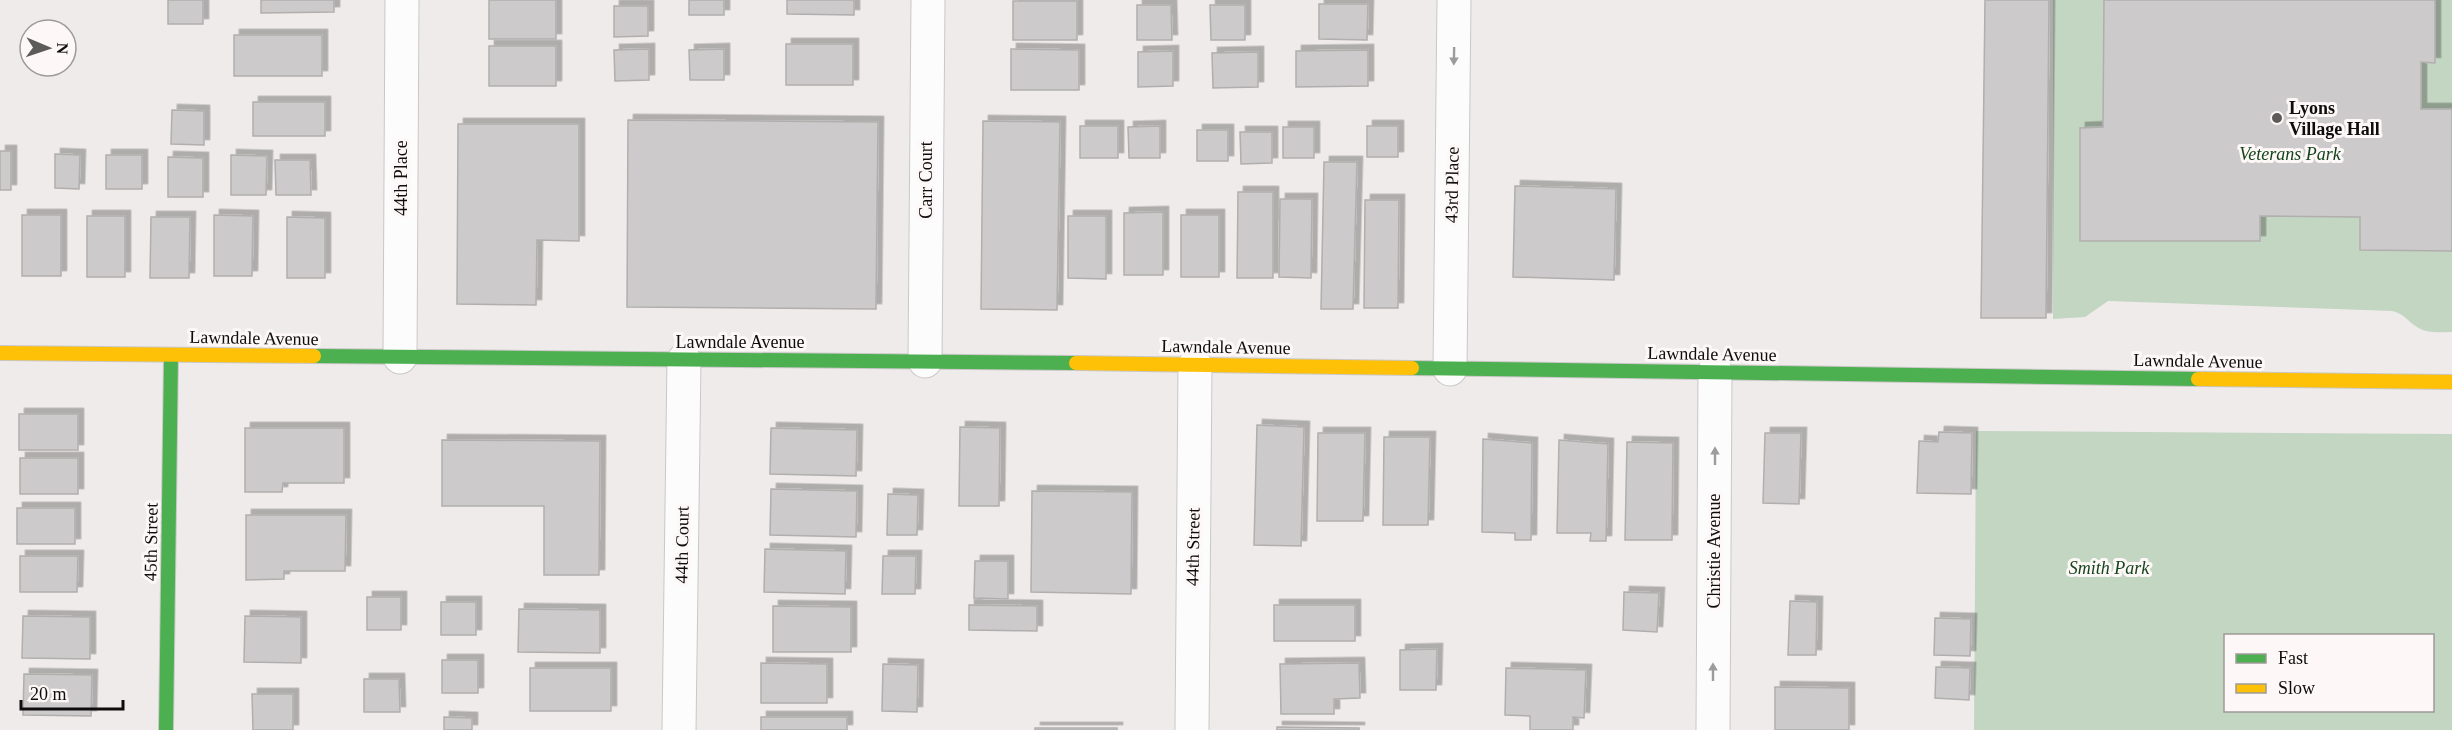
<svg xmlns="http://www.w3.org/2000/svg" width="2452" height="730" font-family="'Times New Roman',serif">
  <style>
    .green { fill: #c3d6c2; fill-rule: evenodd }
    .building { fill: #cccaca; stroke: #b1aeae; stroke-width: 1.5; filter: url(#shadow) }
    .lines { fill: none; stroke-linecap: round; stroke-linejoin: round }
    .street-casing { stroke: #cac7c7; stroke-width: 35 }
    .fast-casing { stroke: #cac7c7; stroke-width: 16 }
    .slow-casing { stroke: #cac7c7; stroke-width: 16 }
    .street { stroke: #fdfcfc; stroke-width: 33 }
    .fast { stroke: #4caf50; stroke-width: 14 }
    .slow { stroke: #ffc107; stroke-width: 14 }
    .oneway { fill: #9d9c9c }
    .poi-dot { fill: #5d5a5a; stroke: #fdf8f7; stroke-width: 2 }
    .labels { text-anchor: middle; stroke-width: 6; stroke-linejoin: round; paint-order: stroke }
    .poi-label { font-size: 18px; font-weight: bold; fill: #0e0c0c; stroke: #fdf8f7; text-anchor: start }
    .park-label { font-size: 18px; font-style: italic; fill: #13431b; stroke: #fdf8f7 }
    .street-label { font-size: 18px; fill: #0e0c0c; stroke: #fdf8f7 }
  </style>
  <defs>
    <filter id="shadow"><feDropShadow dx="5.5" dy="-5.5" stdDeviation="0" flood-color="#0004"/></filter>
  </defs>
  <rect width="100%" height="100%" fill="#efebeb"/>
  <g class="green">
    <path d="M 2053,0 L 2452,0 L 2452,332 C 2440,332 2427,334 2417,327 C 2407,321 2405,314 2392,311 L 2108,301 L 2085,317 L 2053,319 Z"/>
    <path d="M 1976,431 L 2452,434 L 2452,730 L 1974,730 ZM 2226,636 L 2432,636 L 2432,710 L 2226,710 Z"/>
  </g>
  <g class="building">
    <rect x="168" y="0" width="35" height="24"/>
    <path d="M 261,0 L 334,0 L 334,12 L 261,13 Z"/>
    <rect x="489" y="0" width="67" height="39"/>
    <rect x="689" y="0" width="35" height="15"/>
    <path d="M 787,0 L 854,0 L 854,15 L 787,14 Z"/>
    <path d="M 1985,0 L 2049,0 L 2046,318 L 1981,318 Z"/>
    <path d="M 2104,0 L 2435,0 L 2435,63 L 2421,62 L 2421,109 L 2452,109 L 2452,251 L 2360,250 L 2360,217 L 2260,216 L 2260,241 L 2080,241 L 2080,128 L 2103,127 Z"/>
    <rect x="1013" y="1" width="64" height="39"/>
    <path d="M 1319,4 L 1368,4 L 1367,40 L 1319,39 Z"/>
    <path d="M 1137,5 L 1171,5 L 1172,40 L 1137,40 Z"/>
    <path d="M 1210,5 L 1245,5 L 1245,40 L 1211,40 Z"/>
    <path d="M 614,6 L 648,6 L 648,36 L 614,37 Z"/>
    <rect x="234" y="35" width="88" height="41"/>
    <rect x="786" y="44" width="67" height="41"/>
    <rect x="489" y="46" width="67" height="40"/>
    <path d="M 649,49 L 649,80 L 615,81 L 614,50 Z"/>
    <path d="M 724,49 L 724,80 L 690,80 L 689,50 Z"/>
    <path d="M 1011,49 L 1079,50 L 1079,90 L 1011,90 Z"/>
    <path d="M 1368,50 L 1368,86 L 1296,87 L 1296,51 Z"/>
    <path d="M 1173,51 L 1173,86 L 1138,87 L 1138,52 Z"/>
    <path d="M 1258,52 L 1258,87 L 1213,88 L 1212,53 Z"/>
    <rect x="253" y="102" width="72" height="34"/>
    <path d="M 172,110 L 204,111 L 204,145 L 171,144 Z"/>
    <path d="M 628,120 L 878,122 L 876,309 L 627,307 Z"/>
    <path d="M 983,121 L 1060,122 L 1057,310 L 981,309 Z"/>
    <path d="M 458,124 L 579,124 L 579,241 L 537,240 L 536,305 L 457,304 Z"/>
    <rect x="1080" y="126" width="38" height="32"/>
    <path d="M 1160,126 L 1160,158 L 1129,158 L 1128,127 Z"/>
    <rect x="1367" y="126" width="31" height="31"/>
    <rect x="1283" y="127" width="31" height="31"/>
    <rect x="1197" y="130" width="31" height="31"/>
    <path d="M 1240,132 L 1272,132 L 1272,163 L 1241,164 Z"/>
    <rect x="0" y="151" width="11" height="39"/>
    <path d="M 55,154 L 80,155 L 79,189 L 55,188 Z"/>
    <rect x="106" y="155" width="36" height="34"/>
    <path d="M 231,155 L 267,156 L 266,195 L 231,195 Z"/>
    <path d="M 168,157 L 203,158 L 203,197 L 168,197 Z"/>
    <path d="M 275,160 L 310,160 L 311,195 L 276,195 Z"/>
    <path d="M 1324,162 L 1357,162 L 1353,309 L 1321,309 Z"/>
    <path d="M 1515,186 L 1616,189 L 1614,280 L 1513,277 Z"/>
    <path d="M 1238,192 L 1273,192 L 1273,278 L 1237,278 Z"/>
    <path d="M 1280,199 L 1312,199 L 1311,278 L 1279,277 Z"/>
    <path d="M 1365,200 L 1399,200 L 1398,308 L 1364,308 Z"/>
    <path d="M 1163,212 L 1163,275 L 1124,275 L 1124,213 Z"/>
    <rect x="22" y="215" width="39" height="61"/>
    <path d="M 214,215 L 253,216 L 252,276 L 214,276 Z"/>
    <rect x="1181" y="215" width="38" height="62"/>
    <rect x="87" y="216" width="38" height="61"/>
    <path d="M 1068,216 L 1106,216 L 1106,279 L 1068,278 Z"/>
    <path d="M 151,217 L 190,217 L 189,278 L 150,278 Z"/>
    <path d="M 287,217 L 325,218 L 325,278 L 287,278 Z"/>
    <rect x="19" y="414" width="59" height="36"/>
    <path d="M 1257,425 L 1304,427 L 1301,546 L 1254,545 Z"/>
    <path d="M 960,427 L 1000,428 L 999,506 L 959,506 Z"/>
    <path d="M 245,428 L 344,428 L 344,483 L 283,483 L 282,492 L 245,492 Z"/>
    <path d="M 771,428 L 857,430 L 856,476 L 770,474 Z"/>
    <path d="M 1939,432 L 1972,433 L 1971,494 L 1917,493 L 1919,441 L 1938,442 Z"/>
    <path d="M 1318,433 L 1365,433 L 1363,521 L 1317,521 Z"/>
    <path d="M 1765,433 L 1801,433 L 1799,504 L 1763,503 Z"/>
    <path d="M 1384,437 L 1430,437 L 1428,525 L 1383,525 Z"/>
    <path d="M 1483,439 L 1532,443 L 1531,540 L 1515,540 L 1515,533 L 1482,532 Z"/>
    <path d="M 442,440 L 600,441 L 599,575 L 544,575 L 544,506 L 442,506 Z"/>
    <path d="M 1559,440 L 1608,444 L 1606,541 L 1590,541 L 1591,533 L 1557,533 Z"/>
    <path d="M 1627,442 L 1673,443 L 1672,540 L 1625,540 Z"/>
    <rect x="20" y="458" width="58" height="36"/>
    <path d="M 771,489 L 857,491 L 856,537 L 770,535 Z"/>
    <path d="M 1032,491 L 1132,492 L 1131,594 L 1031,592 Z"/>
    <path d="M 888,494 L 918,495 L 917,535 L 887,535 Z"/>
    <rect x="17" y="508" width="58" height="36"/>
    <path d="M 246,515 L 346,515 L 345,571 L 284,571 L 284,579 L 246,580 Z"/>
    <path d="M 765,549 L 846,551 L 845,594 L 764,592 Z"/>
    <path d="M 20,556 L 78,556 L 77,592 L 20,592 Z"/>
    <path d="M 883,556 L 916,556 L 915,594 L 882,594 Z"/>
    <path d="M 975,561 L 1008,561 L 1008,599 L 974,598 Z"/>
    <path d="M 1624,592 L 1659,593 L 1657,632 L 1623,630 Z"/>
    <rect x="367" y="597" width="34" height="33"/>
    <path d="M 1790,601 L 1817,602 L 1816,655 L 1788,655 Z"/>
    <rect x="441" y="602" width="35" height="33"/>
    <path d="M 969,605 L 1037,606 L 1037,631 L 969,630 Z"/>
    <rect x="1274" y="605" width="81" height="36"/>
    <path d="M 773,606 L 851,607 L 851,652 L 773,652 Z"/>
    <path d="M 519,609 L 600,610 L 600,653 L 518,652 Z"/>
    <path d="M 23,616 L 90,617 L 90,659 L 22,658 Z"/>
    <path d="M 245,616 L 301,617 L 301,663 L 244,662 Z"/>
    <path d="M 1935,618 L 1971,619 L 1970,656 L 1934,655 Z"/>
    <path d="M 1437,649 L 1436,690 L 1400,690 L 1400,650 Z"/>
    <rect x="442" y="660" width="36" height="33"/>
    <path d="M 761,663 L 827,664 L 827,703 L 761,703 Z"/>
    <path d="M 1359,663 L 1360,698 L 1334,699 L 1334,714 L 1281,714 L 1280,664 Z"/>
    <path d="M 883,664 L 918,665 L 917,712 L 882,711 Z"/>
    <path d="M 1936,667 L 1970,668 L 1969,700 L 1935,698 Z"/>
    <rect x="530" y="668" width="81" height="43"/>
    <path d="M 1506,668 L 1586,670 L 1584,718 L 1573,717 L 1573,730 L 1530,730 L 1530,716 L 1505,715 Z"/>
    <path d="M 24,674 L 92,675 L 91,716 L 23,715 Z"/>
    <path d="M 364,679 L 399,679 L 400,712 L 364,712 Z"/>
    <path d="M 1775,687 L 1849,688 L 1849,730 L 1775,730 Z"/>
    <path d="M 252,694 L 293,694 L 293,730 L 253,730 Z"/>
    <path d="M 444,717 L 472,718 L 472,730 L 444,730 Z"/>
    <rect x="761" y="717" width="86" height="13"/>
    <path d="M 1277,727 L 1359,728 L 1359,730 L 1277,730 Z"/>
    <rect x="1035" y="728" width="82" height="2"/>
  </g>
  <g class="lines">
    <g class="street-casing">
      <g id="street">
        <path d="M 400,357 L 402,0"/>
        <path d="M 925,361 L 928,0"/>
        <path d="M 1450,369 L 1454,0"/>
        <path d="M 679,730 L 684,360"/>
        <path d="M 1192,730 L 1195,365"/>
        <path d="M 1713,730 L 1715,371"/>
      </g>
    </g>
    <g class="fast-casing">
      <g id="fast">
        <path d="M 314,356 L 1076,363"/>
        <path d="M 1412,368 L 2198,379"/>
        <path d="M 166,730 L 171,355"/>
      </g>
    </g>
    <g class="slow-casing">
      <g id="slow">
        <path d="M 0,353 L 314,356"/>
        <path d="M 1076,363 L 1412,368"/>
        <path d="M 2198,379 L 2452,382"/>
      </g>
    </g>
    <use href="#street" class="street"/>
    <use href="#fast" class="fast"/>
    <use href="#slow" class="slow"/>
  </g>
  <defs><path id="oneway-solid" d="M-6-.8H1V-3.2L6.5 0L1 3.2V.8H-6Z" transform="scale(1.5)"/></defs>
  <g class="oneway">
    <use href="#oneway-solid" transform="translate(1454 56) rotate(91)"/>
    <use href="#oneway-solid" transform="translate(1715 456) rotate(-90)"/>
    <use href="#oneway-solid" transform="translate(1713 672) rotate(-90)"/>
  </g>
  <circle class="poi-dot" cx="2277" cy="118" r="6"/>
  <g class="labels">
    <g class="poi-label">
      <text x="2289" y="114">Lyons<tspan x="2289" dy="21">Village Hall</tspan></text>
    </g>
    <g class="park-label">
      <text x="2290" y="160">Veterans Park</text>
      <text x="2109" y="574">Smith Park</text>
    </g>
    <g class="street-label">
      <text transform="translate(401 178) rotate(-90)" y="6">44th Place</text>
      <text transform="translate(926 180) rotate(-90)" y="6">Carr Court</text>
      <text transform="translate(1452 185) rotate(-89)" y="6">43rd Place</text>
      <text transform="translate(254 338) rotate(1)" y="6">Lawndale Avenue</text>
      <text x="740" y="348">Lawndale Avenue</text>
      <text transform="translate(1226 347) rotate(1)" y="6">Lawndale Avenue</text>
      <text transform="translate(1712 354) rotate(1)" y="6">Lawndale Avenue</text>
      <text transform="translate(2198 361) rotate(1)" y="6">Lawndale Avenue</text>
      <text transform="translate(151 542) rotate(-89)" y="6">45th Street</text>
      <text transform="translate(682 545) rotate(-89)" y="6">44th Court</text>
      <text transform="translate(1193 547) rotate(-89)" y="6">44th Street</text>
      <text transform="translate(1714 551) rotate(-90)" y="6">Christie Avenue</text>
    </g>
  </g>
  <rect x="2224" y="634" width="210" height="78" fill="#fdf8f7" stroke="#9d9a99" stroke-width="1.5"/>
  <rect x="2236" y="654" width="30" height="9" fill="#4caf50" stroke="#9d9a99" stroke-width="1.5"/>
  <text x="2278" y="664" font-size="18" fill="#0e0c0c">Fast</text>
  <rect x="2236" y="684" width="30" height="9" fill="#ffc107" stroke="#9d9a99" stroke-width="1.5"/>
  <text x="2278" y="694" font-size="18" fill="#0e0c0c">Slow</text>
  <g transform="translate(48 48) rotate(92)"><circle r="28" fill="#fdf8f7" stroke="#9d9a99" stroke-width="1.5"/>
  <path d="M0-4.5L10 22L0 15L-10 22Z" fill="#5d5a5a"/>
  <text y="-9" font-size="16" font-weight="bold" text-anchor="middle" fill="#0e0c0c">N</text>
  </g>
  <path d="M21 700v9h102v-9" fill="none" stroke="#0e0c0c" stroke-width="3"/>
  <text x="30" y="700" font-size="18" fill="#0e0c0c" stroke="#fdf8f7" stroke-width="4.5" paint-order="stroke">20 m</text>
</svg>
